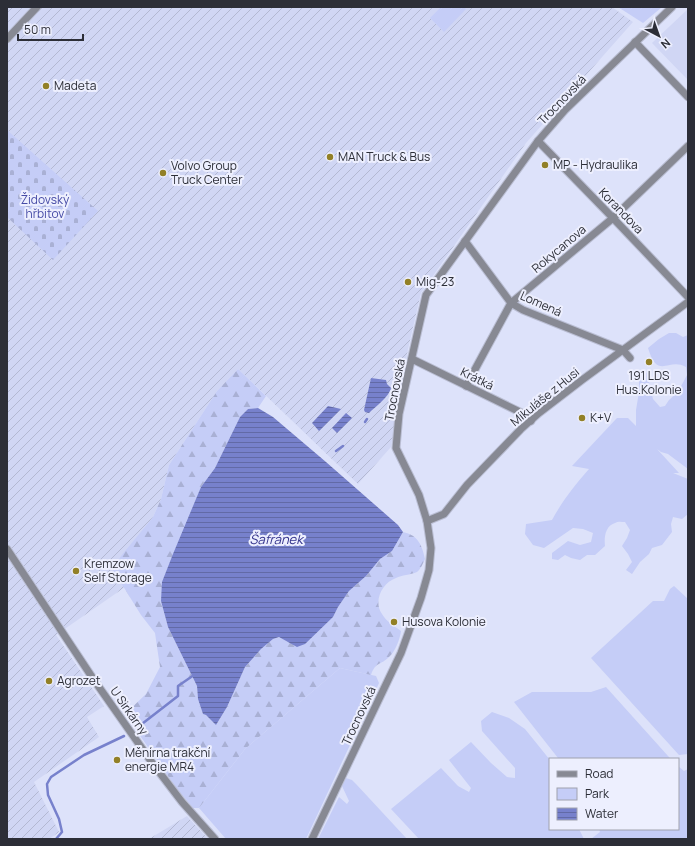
<svg xmlns="http://www.w3.org/2000/svg" width="695" height="846" font-family="Manrope,sans-serif">
  <style>
    .built { fill: #d0d6f4 }
    .industrial { fill: url(#industrial-furrows) }
    .green { fill: #c5cdf7 }
    .forest { fill: url(#forest-firs) }
    .cemetery { fill: url(#cemetery-stones) }
    .water { fill: url(#water-rules) }
    .lines { fill: none; stroke-linecap: round; stroke-linejoin: round }
    .stream { stroke: #7781cc; stroke-width: 2.5 }
    .street-casing { stroke: #babed3; stroke-width: 9 }
    .street { stroke: #878993; stroke-width: 7 }
    .poi-dot { fill: #928027; stroke: #edeffe; stroke-width: 1.5 }
    .labels { text-anchor: middle; stroke-width: 4; stroke-linejoin: round; paint-order: stroke }
    .poi-label { font-size: 12px; fill: #2c2e37; stroke: #edeffe; text-anchor: start }
    .street-label { font-size: 12px; fill: #2c2e37; stroke: #edeffe }
    .park-label { font-size: 12px; fill: #464ba6; stroke: #edeffe }
    .water-label { font-size: 13px; font-style: italic; fill: #33338c; stroke: #edeffe }
  </style>
  <defs>
    <pattern id="industrial-furrows" width="10" height="10" patternUnits="userSpaceOnUse"><rect width="10" height="10" fill="#d0d6f4"/><path d="M-1 1l2-2M0 10L10 0M9 11l2-2" fill="none" stroke="#b3b8d2"/></pattern>
    <pattern id="forest-firs" width="22" height="20" patternUnits="userSpaceOnUse"><rect width="22" height="20" fill="#c5cdf7"/><path d="M5 1l3.5 6h-7zM16 11l3.5 6h-7z" fill="#a9b0d4"/></pattern>
    <pattern id="cemetery-stones" width="16" height="16" patternUnits="userSpaceOnUse"><rect width="16" height="16" fill="#c5cdf7"/><path d="M2 7V4a2 2 0 0 1 4 0v3zM10 15v-3a2 2 0 0 1 4 0v3z" fill="#a9b0d4"/></pattern>
    <pattern id="water-rules" width="6" height="5" patternUnits="userSpaceOnUse"><rect width="6" height="5" fill="#7781cc"/><path d="M0 2.5h6" fill="none" stroke="#626aa6"/></pattern>
  </defs>
  <rect width="100%" height="100%" fill="#dde2fa"/>
  <path class="built" d="M 688,9 L 688,80 L 652,43 Z"/>
  <g class="industrial">
    <path d="M 7,7 L 612,7 L 633,22 L 526,143 L 421,293 L 408,349 L 391,447 L 358,484 L 238,369 L 217,391 L 169,465 L 161,499 L 153,517 L 122,556 L 128,585 L 56,635 L 104,706 L 87,717 L 99,737 L 34,782 L 59,832 L 49,839 L 7,839 Z"/>
    <path d="M 187,816 L 208,839 L 149,839 Z"/>
  </g>
  <g class="green">
    <path d="M 441,7 L 464,7 L 466,9 L 444,32 L 430,18 Z"/>
    <path d="M 618,7 L 662,7 L 643,23 Z"/>
    <path d="M 669,333 L 676,333 L 683,337 L 688,335 L 688,469 L 668,454 L 661,452 L 657,449 L 679,473 L 673,473 L 688,479 L 688,514 L 682,519 L 673,517 L 671,524 L 672,532 L 662,545 L 652,548 L 649,554 L 640,562 L 632,574 L 626,570 L 632,562 L 628,554 L 622,546 L 627,538 L 630,530 L 625,522 C 622,522 618,521 615,523 C 605,526 604,538 605,546 L 595,555 L 587,555 L 580,560 L 571,558 L 565,555 L 558,560 L 552,559 L 552,553 L 568,541 L 580,545 L 591,542 L 593,533 L 583,529 L 573,528 L 544,548 L 533,545 L 525,534 L 526,524 L 552,520 C 563,500 574,486 589,469 L 572,466 L 617,418 L 628,418 L 637,427 L 636,426 L 636,410 L 639,392 L 639,371 L 643,371 L 647,373 L 653,399 L 660,407 L 665,406 L 669,400 L 678,392 L 687,375 L 686,367 C 668,357 658,381 648,348 L 659,339 Z"/>
    <path d="M 674,586 L 688,599 L 688,754 L 679,755 L 591,658 L 653,601 L 664,601 L 670,589 Z"/>
    <path d="M 340,668 L 376,676 L 379,683 L 306,839 L 226,839 L 199,808 L 245,749 Z"/>
    <path d="M 606,687 L 668,756 L 671,759 L 557,759 L 558,758 L 514,702 L 532,692 L 591,692 Z"/>
    <path d="M 492,712 L 509,718 L 525,729 L 550,760 L 550,829 L 579,829 L 584,839 L 419,839 L 391,809 L 441,768 L 458,786 L 469,792 L 471,788 L 449,760 L 471,742 L 491,763 L 507,777 L 515,778 L 515,768 L 482,731 L 481,721 Z"/>
    <path d="M 678,766 L 684,771 L 688,769 L 688,839 L 591,839 L 600,832 L 599,829 L 678,829 Z"/>
    <path d="M 346,778 L 352,780 L 356,784 L 407,839 L 318,839 L 339,797 L 347,804 L 349,801 L 342,786 Z"/>
  </g>
  <path class="forest" d="M 238,369 L 266,396 L 258,408 L 248,409 L 240,417 L 215,468 L 201,487 L 161,601 L 168,627 L 197,686 L 198,699 L 203,714 L 206,715 L 216,725 L 227,707 L 245,667 L 261,649 L 273,639 L 279,637 L 287,641 L 333,617 L 338,607 L 349,591 L 366,576 L 380,559 L 392,551 L 403,532 C 418,535 422,545 425,559 C 423,563 421,569 417,572 C 410,575 402,575 396,578 C 382,583 373,601 382,614 C 386,621 394,626 401,631 C 400,639 395,652 389,657 C 380,666 376,661 371,675 L 340,668 L 245,749 L 199,808 L 193,808 L 177,789 L 125,714 L 146,694 L 160,667 L 155,633 L 141,615 L 113,570 L 121,556 L 153,517 L 161,499 L 169,465 L 217,391 Z"/>
  <path class="cemetery" d="M 7,130 L 98,211 L 53,260 L 7,217 Z"/>
  <g class="water">
    <path d="M 371,378 L 386,380 L 387,384 L 391,388 C 389,397 376,406 369,413 L 365,412 L 364,410 Z"/>
    <path d="M 328,406 L 341,409 L 319,431 L 312,423 Z"/>
    <path d="M 258,408 L 273,417 L 326,462 L 398,525 L 403,532 L 392,551 L 380,559 L 366,576 L 349,591 L 338,607 L 333,617 L 305,644 L 297,647 L 279,637 L 273,639 L 261,649 L 245,667 L 227,707 L 216,725 L 206,715 L 203,714 L 198,699 L 197,686 L 168,627 L 161,601 L 162,582 L 173,554 L 201,487 L 215,468 L 240,417 L 248,409 Z"/>
    <path d="M 346,413 L 352,418 L 337,433 L 332,428 Z"/>
  </g>
  <g class="lines">
    <g class="stream">
      <path d="M 365,422 L 367,419"/>
      <path d="M 336,451 L 343,446"/>
      <path d="M 138,727 L 178,696 L 178,686 L 194,675"/>
      <path d="M 56,839 L 62,832 L 59,819 L 48,795 L 47,784 L 51,777 L 84,755 L 124,736"/>
    </g>
    <g class="street-casing">
      <g id="street">
        <path d="M 7,39 L 37,7"/>
        <path d="M 635,42 L 688,97"/>
        <path d="M 538,141 L 613,218 L 688,297"/>
        <path d="M 465,241 L 511,303 L 523,310 L 623,350 L 630,358"/>
        <path d="M 412,359 L 524,414 L 531,421"/>
        <path d="M 466,386 L 511,303 L 613,218 L 688,146"/>
        <path d="M 427,521 L 444,514 L 467,485 L 521,429 L 539,413 L 582,380 L 688,302"/>
        <path d="M 7,549 L 94,680 L 153,764 L 182,802 L 215,839"/>
        <path d="M 312,839 L 401,653 L 421,598 L 429,570 L 431,548 L 427,521 L 419,495 L 396,448 L 399,414 L 426,295 L 538,141 L 565,110 L 672,7"/>
      </g>
    </g>
    <use href="#street" class="street"/>
  </g>
  <g class="poi-dot">
    <circle cx="46" cy="86" r="4"/>
    <circle cx="330" cy="157" r="4"/>
    <circle cx="545" cy="165" r="4"/>
    <circle cx="163" cy="173" r="4"/>
    <circle cx="408" cy="282" r="4"/>
    <circle cx="649" cy="362" r="4"/>
    <circle cx="582" cy="418" r="4"/>
    <circle cx="76" cy="571" r="4"/>
    <circle cx="394" cy="622" r="4"/>
    <circle cx="49" cy="681" r="4"/>
    <circle cx="117" cy="760" r="4"/>
  </g>
  <g class="labels">
    <g class="poi-label">
      <text x="54" y="90">Madeta</text>
      <text x="338" y="161">MAN Truck &amp; Bus</text>
      <text x="553" y="169">MP - Hydraulika</text>
      <text x="171" y="170">Volvo Group<tspan x="171" dy="14">Truck Center</tspan></text>
      <text x="416" y="286">Mig-23</text>
      <text x="649" y="380" text-anchor="middle">191 LDS<tspan x="649" dy="14">Hus.Kolonie</tspan></text>
      <text x="590" y="422">K+V</text>
      <text x="84" y="568">Kremzow<tspan x="84" dy="14">Self Storage</tspan></text>
      <text x="402" y="626">Husova Kolonie</text>
      <text x="57" y="685">Agrozet</text>
      <text x="125" y="757">Měnírna trakční<tspan x="125" dy="14">energie MR4</tspan></text>
    </g>
    <g class="street-label">
      <text transform="translate(562 100) rotate(-46)" y="4">Trocnovská</text>
      <text transform="translate(621 211) rotate(46)" y="4">Korandova</text>
      <text transform="translate(559 249) rotate(-40)" y="4">Rokycanova</text>
      <text transform="translate(541 304) rotate(24)" y="4">Lomená</text>
      <text transform="translate(477 379) rotate(26)" y="4">Krátká</text>
      <text transform="translate(395 390) rotate(-79)" y="4">Trocnovská</text>
      <text transform="translate(545 397) rotate(-39)" y="4">Mikuláše z Husi</text>
      <text transform="translate(129 711) rotate(55)" y="4">U Sirkárny</text>
      <text transform="translate(359 716) rotate(-65)" y="4">Trocnovská</text>
    </g>
    <g class="park-label">
      <text x="45" y="204">Židovský<tspan x="45" dy="14">hřbitov</tspan></text>
    </g>
    <g class="water-label">
      <text x="276" y="544">Šafránek</text>
    </g>
  </g>
  <rect width="695" height="846" fill="none" stroke="#2c2e37" stroke-width="16"/>
  <rect x="549" y="758" width="130" height="72" fill="#edeffe" stroke="#a0a2ae"/>
  <rect x="557" y="771" width="20" height="6" fill="#878993" stroke="#a0a2ae"/>
  <text x="585" y="778" font-size="12" fill="#2c2e37">Road</text>
  <rect x="557" y="788" width="20" height="12" fill="#c5cdf7" stroke="#a0a2ae"/>
  <text x="585" y="798" font-size="12" fill="#2c2e37">Park</text>
  <rect x="557" y="808" width="20" height="12" fill="url(#water-rules)" stroke="#a0a2ae"/>
  <text x="585" y="818" font-size="12" fill="#2c2e37">Water</text>
  <g transform="translate(659 36) rotate(139)" stroke="#edeffe" stroke-width="3" paint-order="stroke">
  <path d="M0-3L7 15L0 10L-7 15Z" fill="#2c2e37"/>
  <text y="-6" font-size="11" font-weight="bold" text-anchor="middle" fill="#2c2e37">N</text>
  </g>
  <path d="M18 34v6h65v-6" fill="none" stroke="#2c2e37" stroke-width="2"/>
  <text x="24" y="34" font-size="12" fill="#2c2e37" stroke="#edeffe" stroke-width="3" paint-order="stroke">50 m</text>
</svg>
